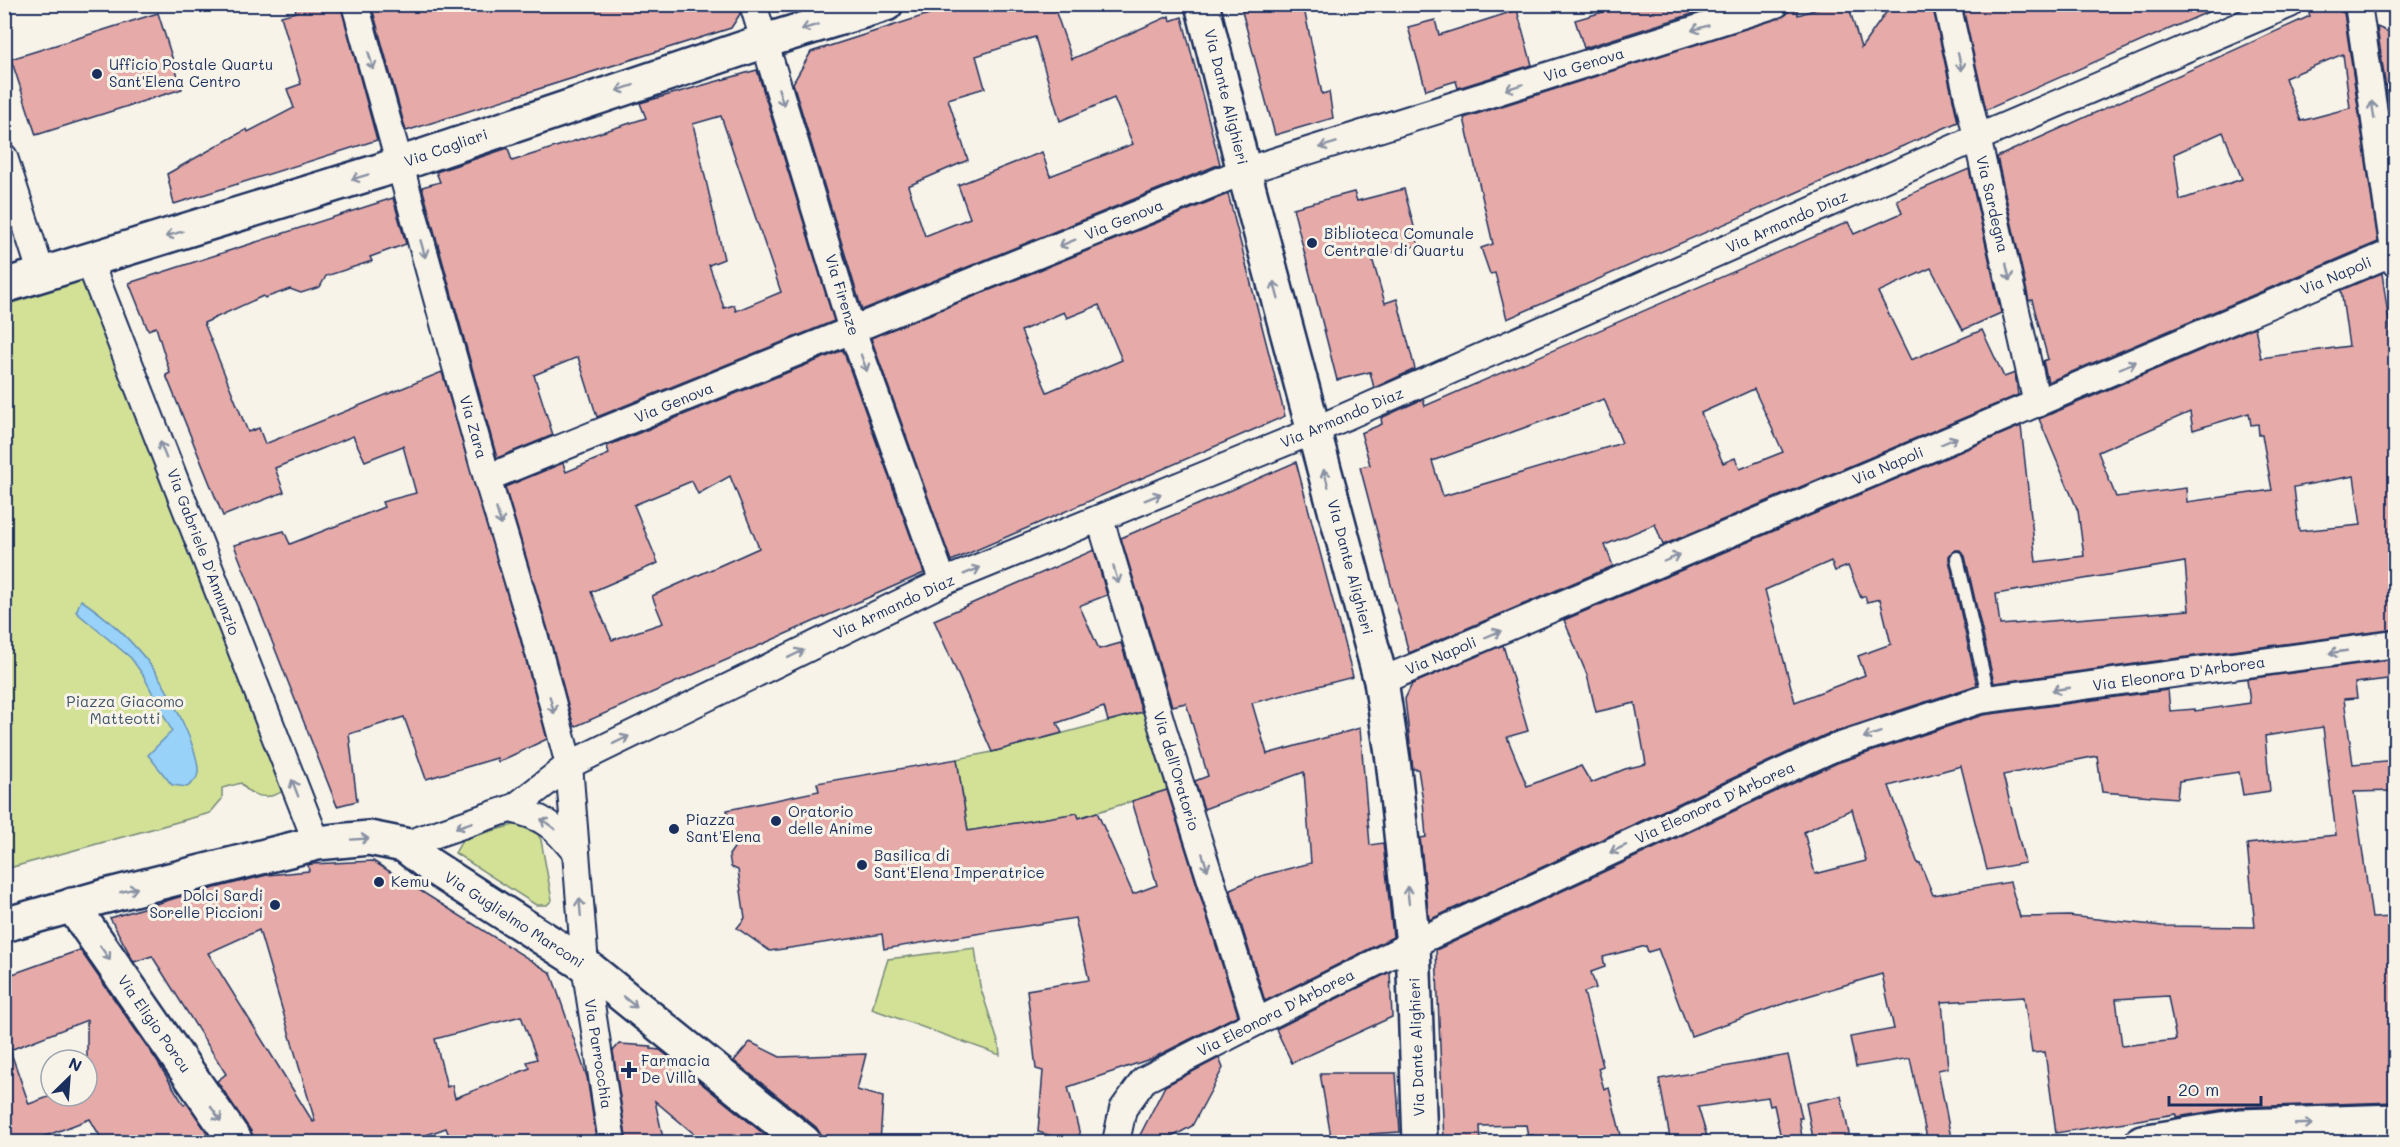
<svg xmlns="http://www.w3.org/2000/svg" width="2400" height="1147" font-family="Mali,sans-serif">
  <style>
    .green { fill: #d2e195; stroke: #76887a; stroke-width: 1.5 }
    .water { fill: #98d2f8; stroke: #6691ba; stroke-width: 1.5 }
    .building { fill: #e6aba8; stroke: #1b2f5e; stroke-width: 1.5; fill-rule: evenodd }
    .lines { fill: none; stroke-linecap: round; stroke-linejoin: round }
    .lane-casing { stroke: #1b2f5e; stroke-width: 16 }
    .street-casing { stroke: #1b2f5e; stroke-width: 30 }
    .secondary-casing { stroke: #1b2f5e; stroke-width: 38 }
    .lane { stroke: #f7f3e8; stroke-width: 12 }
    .street { stroke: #f7f3e8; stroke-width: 26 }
    .secondary { stroke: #f7f3e8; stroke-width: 33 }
    .oneway { stroke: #8991a3 }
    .poi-dot { fill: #1b2f5e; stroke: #f7f3e8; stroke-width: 2 }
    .labels { text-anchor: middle; stroke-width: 6; stroke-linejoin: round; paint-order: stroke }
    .poi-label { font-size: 15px; fill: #1b2f5e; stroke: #f7f3e8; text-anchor: start }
    .street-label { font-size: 15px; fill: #1b2f5e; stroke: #f7f3e8 }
    .park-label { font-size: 15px; fill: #405369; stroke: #f7f3e8 }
  </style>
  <rect width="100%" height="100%" fill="#f7f3e8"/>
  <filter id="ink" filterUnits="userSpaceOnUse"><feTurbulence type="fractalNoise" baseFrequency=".0167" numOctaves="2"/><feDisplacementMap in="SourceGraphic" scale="12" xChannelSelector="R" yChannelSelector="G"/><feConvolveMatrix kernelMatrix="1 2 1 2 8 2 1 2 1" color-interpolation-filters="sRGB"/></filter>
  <g filter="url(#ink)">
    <g class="green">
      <path d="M 83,269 L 285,789 C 271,801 251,798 241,783 L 222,788 L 222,799 L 210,813 L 9,868 L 4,855 L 4,292 Z"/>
      <path d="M 1143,712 L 1167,790 L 1079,818 L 1077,813 L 968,831 L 957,759 L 992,752 Z"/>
      <path d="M 517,824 L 536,831 L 541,840 L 552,900 L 547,905 L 536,905 L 455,853 L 463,839 Z"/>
      <path d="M 975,948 L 980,986 L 999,1045 L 1000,1055 L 872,1009 L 888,959 Z"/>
    </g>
    <path class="water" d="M 81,600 C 107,617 133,642 152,667 C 166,686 200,750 198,773 C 197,780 192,783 187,787 L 172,785 L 148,755 L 172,731 L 143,675 L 131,658 L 76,612 Z"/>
    <g class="building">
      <path d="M 294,4 L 340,4 L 377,140 L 174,204 L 167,174 L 247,129 L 248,132 L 294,108 L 287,89 L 301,84 L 281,16 L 296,12 Z"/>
      <path d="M 371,4 L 738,4 L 740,14 L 731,28 L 406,131 Z"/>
      <path d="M 960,4 L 1053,4 L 1072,59 L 1169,16 L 1170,21 L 1182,17 L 1220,164 L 862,310 L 793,83 L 811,52 ZM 1035,37 L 1060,121 L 1114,98 L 1133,144 L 1050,176 L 1042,152 L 958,185 L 970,218 L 925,236 L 908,186 L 968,160 L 948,99 L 985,88 L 976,56 Z"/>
      <path d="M 1240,4 L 1303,4 L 1322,94 L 1329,92 L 1333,118 L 1275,135 Z"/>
      <path d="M 1608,4 L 1724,4 L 1584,48 L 1575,20 L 1610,10 Z"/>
      <path d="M 1791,4 L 1796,4 L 1798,15 L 1833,4 L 1848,4 L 1861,48 L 1892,4 L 1932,4 L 1958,122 L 1507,319 L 1495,273 L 1490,274 L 1481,248 L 1493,244 L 1464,118 L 1780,18 L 1787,14 Z"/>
      <path d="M 1962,4 L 2226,4 L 1986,110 Z"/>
      <path d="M 2305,4 L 2323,4 L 2344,13 L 2378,242 L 2048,382 L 2043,361 L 2048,359 L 2032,300 L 2029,301 L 1997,157 L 2310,16 ZM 2343,54 L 2350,108 L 2301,121 L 2285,78 ZM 2223,132 L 2242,179 L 2180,200 L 2174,154 Z"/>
      <path d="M 1517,10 L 1532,65 L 1458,88 L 1456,81 L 1426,90 L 1408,27 L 1435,20 L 1439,35 Z"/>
      <path d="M 158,13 L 182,89 L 36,135 L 11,59 Z"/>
      <path d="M 2377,27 L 2396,35 L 2396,157 Z"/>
      <path d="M 757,70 L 834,321 L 597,417 L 578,357 L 534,375 L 553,435 L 497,458 L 422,187 L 440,182 L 436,172 L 508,148 L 512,161 L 646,118 L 640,103 ZM 721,116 L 781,292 L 736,311 L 734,305 L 724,308 L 709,265 L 724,259 L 693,124 Z"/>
      <path d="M 1969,169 L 2001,313 L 1963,330 L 1931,268 L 1878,292 L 1911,360 L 1982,330 L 2004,377 L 2015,373 L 2018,395 L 1663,545 L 1655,524 L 1605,545 L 1613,566 L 1409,653 L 1360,467 L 1370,465 L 1361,433 L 1382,424 L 1381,418 L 1423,399 L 1425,406 L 1848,222 L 1854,234 L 1902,213 L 1897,200 ZM 1754,389 L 1783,452 L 1740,469 L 1735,458 L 1723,463 L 1701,413 ZM 1604,399 L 1622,443 L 1443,496 L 1432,461 Z"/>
      <path d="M 1404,189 L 1419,245 L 1372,258 L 1385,303 L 1397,299 L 1415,369 L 1374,388 L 1370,372 L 1337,380 L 1293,208 L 1354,192 L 1357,201 Z"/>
      <path d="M 1228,194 L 1285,416 L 951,561 L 871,338 ZM 1099,305 L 1122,360 L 1047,392 L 1021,331 L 1064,312 L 1067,318 Z"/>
      <path d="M 393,198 L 406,244 L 370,257 L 372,261 L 326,276 L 320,287 L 301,293 L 290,289 L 265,298 L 263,296 L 204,323 L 248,432 L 259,428 L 265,444 L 442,372 L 520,638 L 547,739 L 498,762 L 497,758 L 426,779 L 404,717 L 349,734 L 357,801 L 337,806 L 234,545 L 284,531 L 290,544 L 384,507 L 382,502 L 416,493 L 403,446 L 365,461 L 353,436 L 275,468 L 284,492 L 223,516 L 166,375 L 170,373 L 156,327 L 148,330 L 129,283 Z"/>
      <path d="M 2382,273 L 2396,372 L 2396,629 L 1994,683 L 1965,556 L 1960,550 L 1955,550 L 1949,555 L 1949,560 L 1977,685 L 1825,735 L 1429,920 L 1420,838 L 1426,837 L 1423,801 L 1418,769 L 1413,769 L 1405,699 L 1412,684 L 1503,645 L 1528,731 L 1507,737 L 1527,786 L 1581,766 L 1591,783 L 1625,769 L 1646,764 L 1635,703 L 1596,712 L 1587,675 L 1564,620 L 2021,426 L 2036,562 L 2084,556 L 2078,511 L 2039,419 L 2255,327 L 2261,358 L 2349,346 L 2341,290 ZM 2190,412 L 2193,430 L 2249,413 L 2251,425 L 2258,424 L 2259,435 L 2262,435 L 2272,490 L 2187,502 L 2186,488 L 2116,497 L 2098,452 ZM 2354,476 L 2361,525 L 2299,531 L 2294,487 ZM 1831,561 L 1835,571 L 1848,566 L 1861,598 L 1865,596 L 1867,602 L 1880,599 L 1891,644 L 1858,656 L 1865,675 L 1795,702 L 1765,590 ZM 2185,562 L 2189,610 L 2000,625 L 1996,594 Z"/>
      <path d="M 843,350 L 924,573 L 574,727 L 548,630 L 505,487 L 563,463 L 566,472 L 609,454 L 607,446 ZM 730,476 L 759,548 L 652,596 L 663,623 L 612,640 L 591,592 L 658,563 L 634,505 L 692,481 L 698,494 Z"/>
      <path d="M 1296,462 L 1353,677 L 1252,703 L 1267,754 L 1360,728 L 1370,845 L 1383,843 L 1393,937 L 1265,1001 L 1230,889 L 1264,875 L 1311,863 L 1304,772 L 1204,809 L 1195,781 L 1208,776 L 1186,703 L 1172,706 L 1121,538 Z"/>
      <path d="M 1094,550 L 1107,595 L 1081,605 L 1080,607 L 1099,649 L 1121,643 L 1142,712 L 1108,721 L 1104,707 L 1057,723 L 1062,733 L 992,752 L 934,620 Z"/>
      <path d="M 2396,659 L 2396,678 L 2355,683 L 2357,698 L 2344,699 L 2353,764 L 2396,760 L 2396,791 L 2354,792 L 2372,918 L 2396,917 L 2396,1102 L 2239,1107 L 2176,1117 L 2176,1114 L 2056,1133 L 2045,1052 L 2032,1053 L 2024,997 L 1942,1002 L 1948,1068 L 1938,1070 L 1952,1143 L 1928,1143 L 1910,1058 L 1856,1067 L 1850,1037 L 1894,1029 L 1882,974 L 1791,1001 L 1691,1036 L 1658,949 L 1648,952 L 1646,946 L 1603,957 L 1605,967 L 1591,972 L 1596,988 L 1584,992 L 1603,1066 L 1598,1068 L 1604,1089 L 1609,1088 L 1623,1143 L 1535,1143 L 1533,1135 L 1528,1136 L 1526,1125 L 1480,1126 L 1481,1143 L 1444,1143 L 1436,950 L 1837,763 L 1983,715 L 2168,690 L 2170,711 L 2195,709 L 2195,711 L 2250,703 L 2247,679 ZM 2323,727 L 2336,835 L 2247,844 L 2255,927 L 2162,926 L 2069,916 L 2020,917 L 2010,882 L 1933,895 L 1920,863 L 1918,864 L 1889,786 L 1961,766 L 1987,870 L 2025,863 L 2003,775 L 2097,756 L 2102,792 L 2177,798 L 2179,781 L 2239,772 L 2243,795 L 2270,791 L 2265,736 ZM 1852,809 L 1866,861 L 1815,874 L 1804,832 ZM 2168,996 L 2176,1040 L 2122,1046 L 2116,999 Z"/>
      <path d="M 957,759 L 968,831 L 1077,813 L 1079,818 L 1097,812 L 1133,894 L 1157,885 L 1132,801 L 1167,790 L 1238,1015 L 1153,1058 L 1068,1087 L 1082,1143 L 1057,1143 L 1055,1137 L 1038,1132 L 1043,1071 L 1036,1069 L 1027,990 L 1089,980 L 1075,918 L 884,949 L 882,934 L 770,951 L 737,928 L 745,918 L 738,870 L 731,867 L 729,855 L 738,842 L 733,838 L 727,810 L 819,791 L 817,783 Z"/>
      <path d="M 373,861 L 551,973 L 587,1077 L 597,1143 L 452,1143 L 446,1128 L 404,1143 L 254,1143 L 251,1131 L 217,1081 L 226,1074 L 152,956 L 134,962 L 110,918 L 179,897 L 267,875 L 309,871 L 308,865 L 312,864 ZM 259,930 L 315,1121 L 313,1122 L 208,953 ZM 521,1016 L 537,1059 L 527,1062 L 530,1068 L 455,1098 L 452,1085 L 447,1087 L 435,1039 Z"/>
      <path d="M 80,950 L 155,1058 L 184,1105 L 187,1103 L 214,1143 L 104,1143 L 90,1119 L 43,1137 L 44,1143 L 4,1143 L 4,977 ZM 87,1020 L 87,1096 L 51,1096 L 29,1104 L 10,1050 Z"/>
      <path d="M 1390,972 L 1392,1017 L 1292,1063 L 1276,1029 Z"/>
      <path d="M 750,1042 L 780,1057 L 866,1054 L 857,1090 L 883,1097 L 880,1143 L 822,1143 L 821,1135 L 816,1127 L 734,1061 Z"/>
      <path d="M 619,1044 L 651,1046 L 651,1049 L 660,1050 L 775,1143 L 705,1143 L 655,1101 L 664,1143 L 627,1143 L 613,1051 Z"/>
      <path d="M 1788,1055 L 1802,1118 L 1799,1118 L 1803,1143 L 1782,1143 L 1774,1105 L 1770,1106 L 1768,1097 L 1698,1107 L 1709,1143 L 1671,1143 L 1659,1079 Z"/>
      <path d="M 1219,1058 L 1223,1068 L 1192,1126 L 1161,1143 L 1136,1143 L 1165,1086 Z"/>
      <path d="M 1320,1073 L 1396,1073 L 1400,1132 L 1370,1134 L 1371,1143 L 1332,1143 Z"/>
      <path d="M 1841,1096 L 1851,1143 L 1814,1143 L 1806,1103 Z"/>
      <path d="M 2396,1140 L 2396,1143 L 2310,1143 Z"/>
    </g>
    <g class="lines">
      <g class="lane-casing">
        <path id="lane" d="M 1957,558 L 1989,699"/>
      </g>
      <g class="street-casing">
        <g id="street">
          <path d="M 355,4 L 487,478 L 534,634 L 569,765 L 585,965 L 612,1142"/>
          <path d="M 753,4 L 852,330 L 943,582"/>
          <path d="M 1947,4 L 2037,404"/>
          <path d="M 2358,4 L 2396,264"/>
          <path d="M 4,157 L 42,275"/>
          <path d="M 89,261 L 317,843"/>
          <path d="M 487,478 L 1244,171 L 1776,4"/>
          <path d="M 1100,519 L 1162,726 L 1256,1022"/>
          <path d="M 1381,681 L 2396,251"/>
          <path d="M 510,809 C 544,816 555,827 576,853"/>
          <path d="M 404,845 L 515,807 L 569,765 L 943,582 L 1313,431 L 1977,138 L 2290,4"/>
          <path d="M 1116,1142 L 1123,1109 L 1144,1080 L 1278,1011 L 1413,944 L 1831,749 L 1980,700 L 2396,644"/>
        </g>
      </g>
      <g class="secondary-casing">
        <g id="secondary">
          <path d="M 1202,4 L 1244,171 L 1381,681 L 1393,760 L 1413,944 L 1420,1142"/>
          <path d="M 4,286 L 379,171 L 765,41 L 886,4"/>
          <path d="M 72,905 L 236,1142"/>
          <path d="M 4,925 L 102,897 L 317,843 L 369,838 L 404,845 L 431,866 L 585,965 L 804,1142"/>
          <path d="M 2142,1142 L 2240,1126 L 2396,1121"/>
        </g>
      </g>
      <use href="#lane" class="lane"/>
      <use href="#street" class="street"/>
      <use href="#secondary" class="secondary"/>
    </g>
    <defs><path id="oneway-shaft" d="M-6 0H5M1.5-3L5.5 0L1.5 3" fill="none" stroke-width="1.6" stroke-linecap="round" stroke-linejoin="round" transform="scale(1.5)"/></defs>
    <g class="oneway">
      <use href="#oneway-shaft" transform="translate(810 27) rotate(163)"/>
      <use href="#oneway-shaft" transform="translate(1700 28) rotate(163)"/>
      <use href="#oneway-shaft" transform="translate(371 61) rotate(74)"/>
      <use href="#oneway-shaft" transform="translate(1960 62) rotate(77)"/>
      <use href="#oneway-shaft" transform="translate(1514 87) rotate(163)"/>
      <use href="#oneway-shaft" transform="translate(625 88) rotate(161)"/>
      <use href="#oneway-shaft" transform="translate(781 97) rotate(73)"/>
      <use href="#oneway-shaft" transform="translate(2373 110) rotate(-98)"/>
      <use href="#oneway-shaft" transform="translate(1328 145) rotate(163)"/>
      <use href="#oneway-shaft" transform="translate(360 177) rotate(163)"/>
      <use href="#oneway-shaft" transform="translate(174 234) rotate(163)"/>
      <use href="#oneway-shaft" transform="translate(1067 243) rotate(158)"/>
      <use href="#oneway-shaft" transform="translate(423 249) rotate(74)"/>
      <use href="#oneway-shaft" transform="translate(2008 272) rotate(77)"/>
      <use href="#oneway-shaft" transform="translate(1276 290) rotate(-105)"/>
      <use href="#oneway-shaft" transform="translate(864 363) rotate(70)"/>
      <use href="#oneway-shaft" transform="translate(2128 365) rotate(-23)"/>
      <use href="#oneway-shaft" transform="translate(1949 441) rotate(-23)"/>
      <use href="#oneway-shaft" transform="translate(163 450) rotate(-111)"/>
      <use href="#oneway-shaft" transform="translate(1326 478) rotate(-105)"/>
      <use href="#oneway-shaft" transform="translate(1153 497) rotate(-22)"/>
      <use href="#oneway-shaft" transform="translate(499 517) rotate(73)"/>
      <use href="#oneway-shaft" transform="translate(1672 558) rotate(-23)"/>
      <use href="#oneway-shaft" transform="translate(972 571) rotate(-22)"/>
      <use href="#oneway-shaft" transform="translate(1116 575) rotate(73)"/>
      <use href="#oneway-shaft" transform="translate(1493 634) rotate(-23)"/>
      <use href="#oneway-shaft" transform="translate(2338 652) rotate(172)"/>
      <use href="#oneway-shaft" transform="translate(796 654) rotate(-26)"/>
      <use href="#oneway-shaft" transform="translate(2061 689) rotate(172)"/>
      <use href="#oneway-shaft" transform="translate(552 705) rotate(75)"/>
      <use href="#oneway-shaft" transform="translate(1872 735) rotate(162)"/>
      <use href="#oneway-shaft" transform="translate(621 740) rotate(-26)"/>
      <use href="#oneway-shaft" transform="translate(295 788) rotate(-111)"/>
      <use href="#oneway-shaft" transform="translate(548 824) rotate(-144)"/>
      <use href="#oneway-shaft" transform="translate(464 825) rotate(161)"/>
      <use href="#oneway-shaft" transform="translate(360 839) rotate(-4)"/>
      <use href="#oneway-shaft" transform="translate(1618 849) rotate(155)"/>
      <use href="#oneway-shaft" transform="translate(1205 862) rotate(72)"/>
      <use href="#oneway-shaft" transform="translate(129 890) rotate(-14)"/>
      <use href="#oneway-shaft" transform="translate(1408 895) rotate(-96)"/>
      <use href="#oneway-shaft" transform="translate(580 907) rotate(-95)"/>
      <use href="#oneway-shaft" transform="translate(105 953) rotate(55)"/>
      <use href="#oneway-shaft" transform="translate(630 1002) rotate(39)"/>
      <use href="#oneway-shaft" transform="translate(216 1114) rotate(55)"/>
      <use href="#oneway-shaft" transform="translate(2304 1124) rotate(-2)"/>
    </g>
  </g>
  <g class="poi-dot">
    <circle cx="97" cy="74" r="6"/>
    <circle cx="1312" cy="243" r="6"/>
    <circle cx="776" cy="821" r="6"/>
    <circle cx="674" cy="829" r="6"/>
    <circle cx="862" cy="865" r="6"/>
    <circle cx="379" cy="882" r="6"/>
    <circle cx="275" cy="905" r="6"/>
    <path d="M626 1061h6v6h6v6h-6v6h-6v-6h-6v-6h6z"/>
  </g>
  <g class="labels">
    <g class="poi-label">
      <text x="109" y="70">Ufficio Postale Quartu<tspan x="109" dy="17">Sant'Elena Centro</tspan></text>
      <text x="1324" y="239">Biblioteca Comunale<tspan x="1324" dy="17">Centrale di Quartu</tspan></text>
      <text x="788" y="817">Oratorio<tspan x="788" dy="17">delle Anime</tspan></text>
      <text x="686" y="825">Piazza<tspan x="686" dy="17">Sant'Elena</tspan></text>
      <text x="874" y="861">Basilica di<tspan x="874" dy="17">Sant'Elena Imperatrice</tspan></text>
      <text x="391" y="887">Kemu</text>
      <text x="263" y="901" text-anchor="end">Dolci Sardi<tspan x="263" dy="17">Sorelle Piccioni</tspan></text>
      <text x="641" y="1066">Farmacia<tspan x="641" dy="17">De Villa</tspan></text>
    </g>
    <g class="street-label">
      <text transform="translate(1584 65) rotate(-17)" y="5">Via Genova</text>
      <text transform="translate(1226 97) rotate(76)" y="5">Via Dante Alighieri</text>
      <text transform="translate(446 148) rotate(-19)" y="5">Via Cagliari</text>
      <text transform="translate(1992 204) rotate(77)" y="5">Via Sardegna</text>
      <text transform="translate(1124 220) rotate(-22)" y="5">Via Genova</text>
      <text transform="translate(1787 222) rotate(-24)" y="5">Via Armando Diaz</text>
      <text transform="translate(2336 276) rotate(-23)" y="5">Via Napoli</text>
      <text transform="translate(842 295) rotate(73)" y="5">Via Firenze</text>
      <text transform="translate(674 403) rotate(-22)" y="5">Via Genova</text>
      <text transform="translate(1342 418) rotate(-23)" y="5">Via Armando Diaz</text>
      <text transform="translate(473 427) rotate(74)" y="5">Via Zara</text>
      <text transform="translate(1888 466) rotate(-23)" y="5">Via Napoli</text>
      <text transform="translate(203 552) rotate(69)" y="5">Via Gabriele D'Annunzio</text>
      <text transform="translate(1350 567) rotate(75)" y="5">Via Dante Alighieri</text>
      <text transform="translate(894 607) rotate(-25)" y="5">Via Armando Diaz</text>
      <text transform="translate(1441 656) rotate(-23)" y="5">Via Napoli</text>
      <text transform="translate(2179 674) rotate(-8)" y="5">Via Eleonora D'Arborea</text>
      <text transform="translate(1176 771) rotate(73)" y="5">Via dell'Oratorio</text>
      <text transform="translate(1715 803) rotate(-25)" y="5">Via Eleonora D'Arborea</text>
      <text transform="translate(514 920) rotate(33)" y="5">Via Guglielmo Marconi</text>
      <text transform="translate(1276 1013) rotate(-27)" y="5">Via Eleonora D'Arborea</text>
      <text transform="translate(154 1024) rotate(55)" y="5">Via Eligio Porcu</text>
      <text transform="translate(1417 1047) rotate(-92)" y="5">Via Dante Alighieri</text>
      <text transform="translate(598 1054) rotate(81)" y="5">Via Parrocchia</text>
    </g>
    <g class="park-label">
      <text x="125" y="707">Piazza Giacomo<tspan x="125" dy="17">Matteotti</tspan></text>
    </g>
  </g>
  <rect width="2400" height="1147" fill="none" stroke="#f7f3e8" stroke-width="24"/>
  <rect x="12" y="12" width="2376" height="1123" fill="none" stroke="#1b2f5e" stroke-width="2" filter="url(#ink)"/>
  <g transform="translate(69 1078) rotate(25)"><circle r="28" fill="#f7f3e8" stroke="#9fa5b1" stroke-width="1.5"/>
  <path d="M0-4.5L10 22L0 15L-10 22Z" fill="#1b2f5e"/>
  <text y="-9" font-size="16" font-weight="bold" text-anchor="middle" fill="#1b2f5e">N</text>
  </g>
  <path d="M2169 1096v9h92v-9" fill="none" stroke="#1b2f5e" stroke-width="3"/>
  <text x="2178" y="1096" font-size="18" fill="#1b2f5e" stroke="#f7f3e8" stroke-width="4.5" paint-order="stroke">20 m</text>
</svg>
